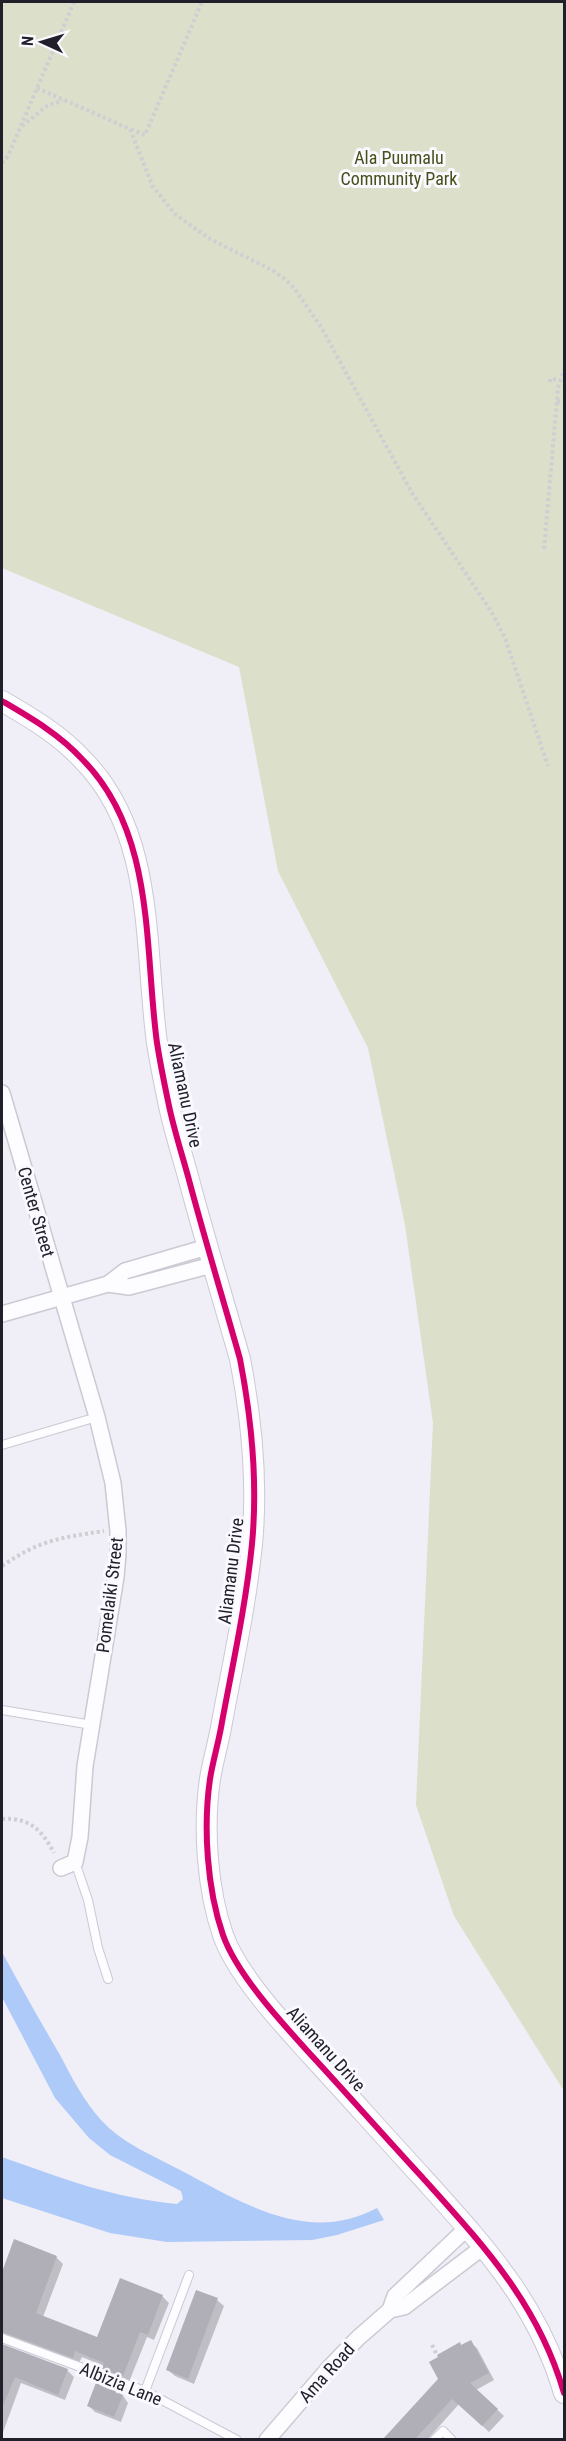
<svg xmlns="http://www.w3.org/2000/svg" width="566" height="2441" font-family="'Roboto Condensed',sans-serif">
  <style>
    .green { fill: #dcdfca }
    .water { fill: #aecaf8 }
    .shadow { fill: #0003 }
    .building { fill: #b0afb8 }
    .lines { fill: none; stroke-linecap: round; stroke-linejoin: round }
    .service-casing { stroke: #cbc9d3; stroke-width: 10 }
    .minor-casing { stroke: #cbc9d3; stroke-width: 18 }
    .tertiary-casing { stroke: #cbc9d3; stroke-width: 22 }
    .path { stroke: #cfced2; stroke-width: 4; stroke-dasharray: 3 3; stroke-linecap: butt }
    .service { stroke: #fdfcfe; stroke-width: 8 }
    .minor { stroke: #fdfcfe; stroke-width: 15 }
    .tertiary { stroke: #fdfcfe; stroke-width: 20 }
    .cycleway-casing { stroke: #faf9ff; stroke-width: 10 }
    .cycleway { stroke: #d6006c; stroke-width: 6 }
    .labels { text-anchor: middle; stroke-width: 6; stroke-linejoin: round; paint-order: stroke }
    .park-label { font-size: 18px; fill: #484f18; stroke: #faf9ff }
    .street-label { font-size: 18px; fill: #21202a; stroke: #faf9ff }
  </style>
  <rect width="100%" height="100%" fill="#f0eef7"/>
  <path class="green" d="M 2,2 L 564,2 L 564,2091 L 454,1916 L 416,1805 L 433,1423 L 405,1225 L 368,1048 L 278,871 L 239,667 L 2,568 Z"/>
  <path class="water" d="M 2,1952 C 21,1987 40,2021 60,2055 C 72,2078 84,2101 101,2120 C 123,2144 154,2156 182,2171 C 243,2203 308,2245 377,2208 L 384,2220 L 337,2235 L 312,2240 L 167,2242 L 110,2233 L 2,2198 L 2,2157 C 61,2178 113,2198 177,2204 L 183,2199 L 181,2191 L 110,2155 L 89,2138 L 55,2098 L 2,1997 Z"/>
  <g class="shadow">
    <path d="M 14,2241 L 56,2257 L 63,2264 L 43,2317 L 98,2339 L 162,2296 L 169,2303 L 154,2340 L 147,2337 L 129,2382 L 110,2375 L 103,2368 L 104,2366 L 82,2357 L 79,2363 L 4,2340 L 2,2346 L 67,2370 L 74,2377 L 65,2400 L 21,2383 L 2,2435 L 2,2300 L 8,2284 L 2,2276 Z"/>
    <path d="M 217,2300 L 224,2306 L 194,2384 L 175,2376 L 168,2370 Z"/>
    <path d="M 470,2342 L 477,2348 L 494,2380 L 476,2390 L 504,2416 L 489,2432 L 459,2404 L 427,2440 L 385,2440 L 440,2379 L 461,2346 Z"/>
    <path d="M 117,2389 L 115,2400 L 119,2390 L 128,2403 L 121,2422 L 95,2412 L 89,2406 Z"/>
  </g>
  <g class="building">
    <path d="M 14,2239 L 57,2256 L 36,2313 L 97,2337 L 120,2278 L 163,2295 L 148,2335 L 140,2332 L 123,2376 L 102,2369 L 104,2363 L 75,2351 L 73,2358 L 2,2332 L 2,2272 Z"/>
    <path d="M 196,2290 L 218,2298 L 188,2379 L 166,2370 Z"/>
    <path d="M 471,2340 L 489,2373 L 470,2383 L 498,2409 L 482,2426 L 452,2399 L 415,2439 L 383,2439 L 438,2379 L 429,2362 L 438,2357 L 437,2355 L 460,2342 L 461,2345 Z"/>
    <path d="M 2,2344 L 68,2369 L 58,2395 L 15,2377 L 2,2408 Z"/>
    <path d="M 97,2380 L 118,2387 L 116,2393 L 123,2395 L 114,2417 L 87,2406 Z"/>
  </g>
  <g class="lines">
    <g class="service-casing">
      <g id="service">
        <path d="M 2,1445 L 97,1417"/>
        <path d="M 2,1710 L 92,1725"/>
        <path d="M 75,1862 L 88,1900 L 98,1948 L 108,1979"/>
        <path d="M 2,2338 L 145,2391 L 237,2440"/>
        <path d="M 145,2391 L 189,2275"/>
        <path d="M 434,2440 L 443,2431 L 452,2440"/>
      </g>
    </g>
    <g class="minor-casing">
      <g id="minor">
        <path d="M 2,1093 L 97,1417 L 113,1483 L 118,1531 L 118,1553 L 116,1577 L 85,1766 L 80,1837 L 75,1862 L 61,1868"/>
        <path d="M 108,1284 L 125,1271 L 207,1247"/>
        <path d="M 2,1314 L 108,1284 L 129,1287 L 212,1265"/>
        <path d="M 390,2310 L 395,2296 L 467,2228"/>
        <path d="M 267,2440 L 329,2368 L 358,2338 L 390,2310 L 404,2307 L 483,2247"/>
      </g>
    </g>
    <g class="tertiary-casing">
      <path id="tertiary" d="M 2,701 C 31,718 59,734 82,759 C 156,833 144,948 157,1043 C 160,1062 164,1082 168,1101 C 173,1127 182,1154 189,1180 C 205,1240 223,1299 240,1359 C 252,1421 258,1481 252,1544 C 246,1604 233,1663 222,1722 C 219,1741 213,1760 210,1779 C 203,1827 207,1889 223,1935 C 237,1975 283,2024 312,2056 C 349,2096 385,2137 422,2177 C 483,2245 538,2303 564,2393"/>
    </g>
    <g class="path">
      <path d="M 37,88 L 130,129 L 153,187 L 176,215 L 210,239 L 272,270 L 285,279 L 294,288 L 321,327 L 412,493 L 491,611 L 505,638 L 548,766"/>
      <path d="M 22,126 L 48,105 L 63,101"/>
      <path d="M 131,129 L 145,135 L 202,2"/>
      <path d="M 2,163 L 8,156 L 74,2"/>
      <path d="M 550,382 L 550,379 L 560,380"/>
      <path d="M 557,401 L 564,402"/>
      <path d="M 544,549 L 558,388 L 564,370"/>
      <path d="M 2,1566 C 40,1540 59,1538 104,1531"/>
      <path d="M 2,1819 C 29,1817 42,1830 54,1853"/>
      <path d="M 432,2345 L 437,2355"/>
    </g>
    <use href="#service" class="service"/>
    <use href="#minor" class="minor"/>
    <use href="#tertiary" class="tertiary"/>
    <g class="cycleway-casing">
      <path id="cycleway" d="M 2,701 C 31,718 59,734 82,759 C 156,833 144,948 157,1043 C 160,1062 164,1082 168,1101 C 173,1127 182,1154 189,1180 C 205,1240 223,1299 240,1359 C 252,1421 258,1481 252,1544 C 246,1604 233,1663 222,1722 C 219,1741 213,1760 210,1779 C 203,1827 207,1889 223,1935 C 237,1975 283,2024 312,2056 C 349,2096 385,2137 422,2177 C 483,2245 538,2303 564,2393"/>
    </g>
    <use href="#cycleway" class="cycleway"/>
  </g>
  <g class="labels">
    <g class="park-label">
      <text x="399" y="164">Ala Puumalu<tspan x="399" dy="21">Community Park</tspan></text>
    </g>
    <g class="street-label">
      <text transform="translate(185 1095) rotate(78)" y="6">Aliamanu Drive</text>
      <text transform="translate(36 1212) rotate(74)" y="6">Center Street</text>
      <text transform="translate(231 1571) rotate(-83)" y="6">Aliamanu Drive</text>
      <text transform="translate(110 1595) rotate(-83)" y="6">Pomelaiki Street</text>
      <text transform="translate(326 2049) rotate(48)" y="6">Aliamanu Drive</text>
      <text transform="translate(327 2373) rotate(-48)" y="6">Ama Road</text>
      <text transform="translate(121 2384) rotate(22)" y="6">Albizia Lane</text>
    </g>
  </g>
  <rect width="566" height="2441" fill="none" stroke="#21202a" stroke-width="6"/>
  <g transform="translate(42 42) rotate(274)" stroke="#faf9ff" stroke-width="4.5" paint-order="stroke">
  <path d="M0-4.5L10 22L0 15L-10 22Z" fill="#21202a"/>
  <text y="-9" font-size="16" font-weight="bold" text-anchor="middle" fill="#21202a">N</text>
  </g>
</svg>
